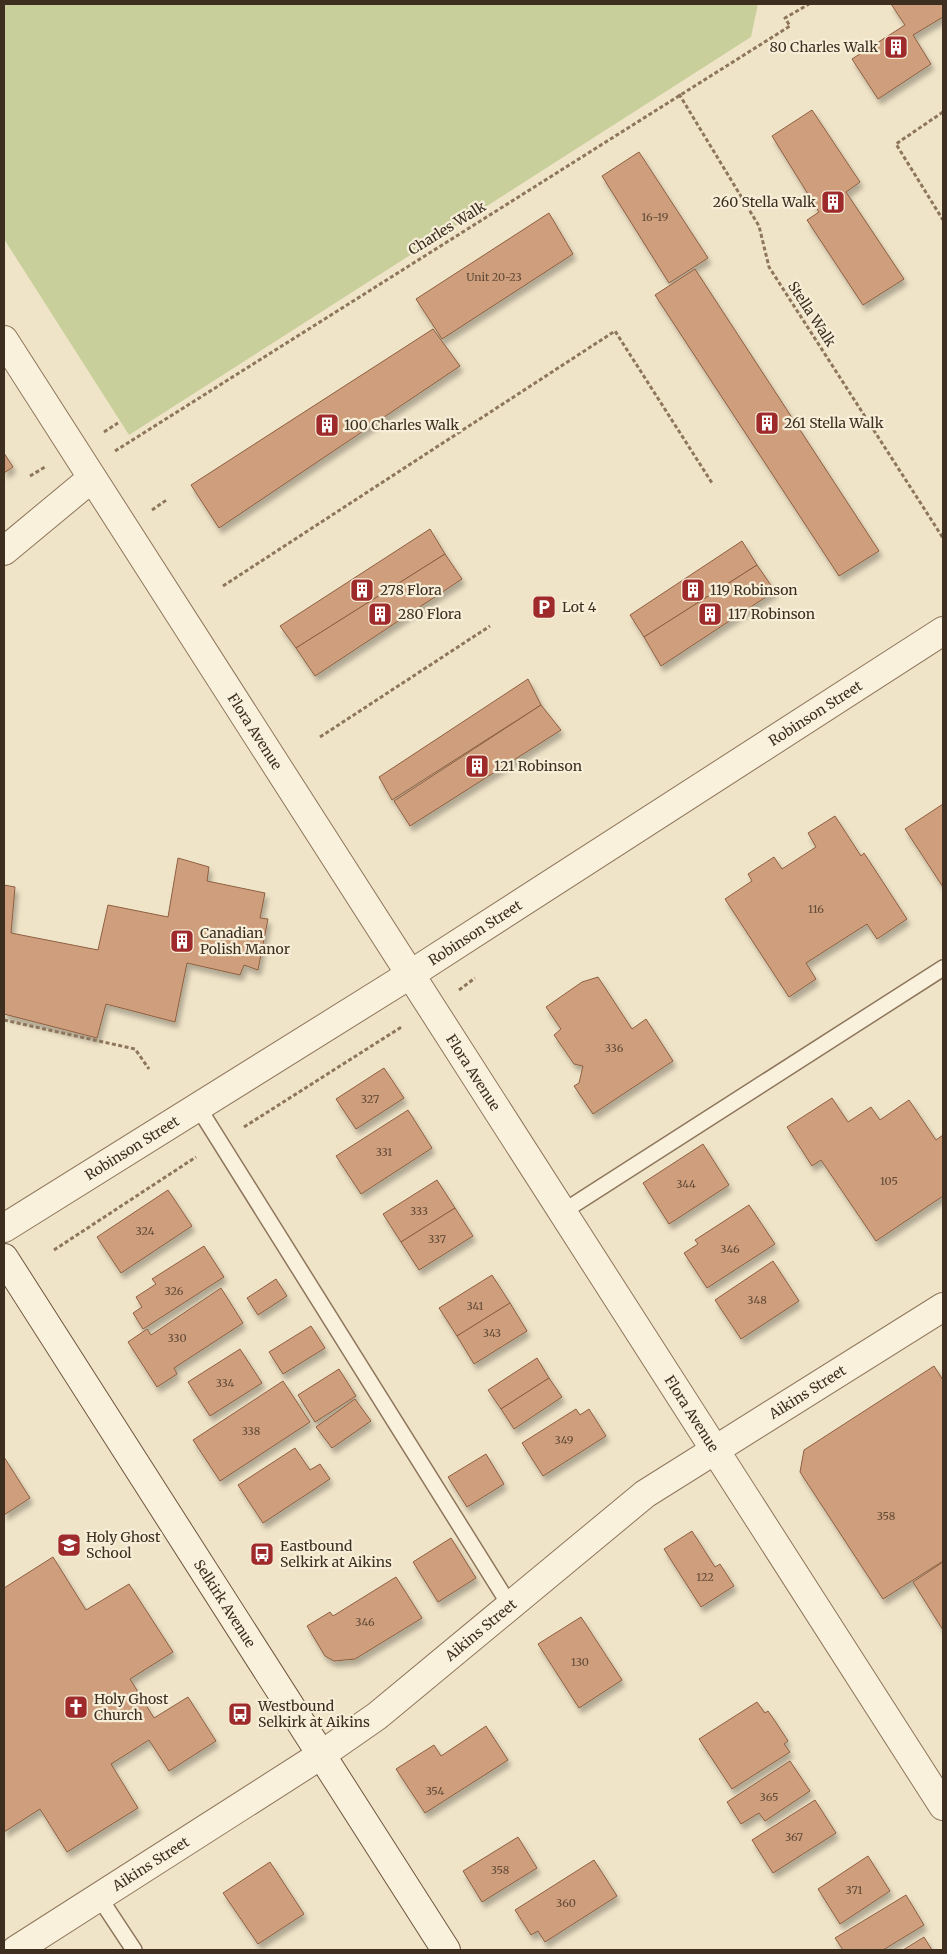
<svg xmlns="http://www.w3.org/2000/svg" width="947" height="1954" font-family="Merriweather,serif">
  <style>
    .green { fill: #c9cf9b }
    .building { fill: #cf9f7d; stroke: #8d5f41; filter: url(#shadow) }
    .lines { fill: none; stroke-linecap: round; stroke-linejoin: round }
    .service-casing { stroke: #8d765c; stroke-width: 18 }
    .minor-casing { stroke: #8d765c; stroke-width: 30 }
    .secondary-casing { stroke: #6f573f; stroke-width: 30 }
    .path { stroke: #8d765c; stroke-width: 3; stroke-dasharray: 4 2.5; stroke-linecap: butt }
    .service { stroke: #faf1dc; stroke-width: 15 }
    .minor { stroke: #faf1dc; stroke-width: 28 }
    .secondary { stroke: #faf1dc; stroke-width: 28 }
    .labels { text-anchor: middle; stroke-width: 4.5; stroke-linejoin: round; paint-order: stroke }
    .number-label { font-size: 11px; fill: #624a37 }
    .poi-label { font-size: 14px; fill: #3d2e20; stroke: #f7eed8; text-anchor: start }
    .street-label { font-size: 14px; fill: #3d2e20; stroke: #f7eed8 }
  </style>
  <defs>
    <filter id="shadow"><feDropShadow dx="3" dy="5.5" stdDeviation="2.5" flood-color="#0004"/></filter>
  </defs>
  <rect width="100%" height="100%" fill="#f0e4c8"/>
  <path class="green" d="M 4,4 L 758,4 L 751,37 L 129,435 L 4,239 Z"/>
  <g class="building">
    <path d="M 891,4 L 943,4 L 943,17 L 913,35 L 931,64 L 878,99 L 852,59 L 905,25 Z"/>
    <path d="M 812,110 L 860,182 L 846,192 L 904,279 L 863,305 L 807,220 L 819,212 L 772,136 Z"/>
    <path d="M 639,152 L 708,258 L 669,283 L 602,176 Z"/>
    <path d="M 549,213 L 573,254 L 442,339 L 416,299 Z"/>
    <path d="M 695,269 L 879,551 L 839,576 L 655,295 Z"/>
    <path d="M 433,329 L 460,366 L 219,528 L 191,485 Z"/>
    <path d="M 4,453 L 13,467 L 4,473 Z"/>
    <path d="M 430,529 L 445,554 L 296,648 L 280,626 Z"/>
    <path d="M 742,541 L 757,565 L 644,637 L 630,615 Z"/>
    <path d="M 445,554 L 462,579 L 315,676 L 296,648 Z"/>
    <path d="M 757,565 L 775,591 L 661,666 L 644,637 Z"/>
    <path d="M 528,679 L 541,705 L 392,800 L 379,777 Z"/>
    <path d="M 541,705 L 561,730 L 410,826 L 394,801 Z"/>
    <path d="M 943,804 L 943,887 L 905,829 Z"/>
    <path d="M 835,816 L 861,856 L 864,853 L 907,919 L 877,939 L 867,924 L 806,963 L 816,979 L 789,997 L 725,899 L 752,881 L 748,874 L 774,857 L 782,869 L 816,847 L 808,833 Z"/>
    <path d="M 178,858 L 209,867 L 207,881 L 265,893 L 260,918 L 268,919 L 258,970 L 244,965 L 240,975 L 187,963 L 175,1022 L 106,1004 L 97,1038 L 4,1014 L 4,885 L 15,887 L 11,933 L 98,950 L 108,905 L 168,917 Z"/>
    <path d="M 598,977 L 632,1029 L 646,1019 L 673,1061 L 593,1114 L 574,1086 L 579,1083 L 583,1066 L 574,1064 L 554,1035 L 561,1029 L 546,1007 L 582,982 Z"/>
    <path d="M 384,1068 L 404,1098 L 356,1129 L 336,1099 Z"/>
    <path d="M 832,1098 L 848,1122 L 871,1107 L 880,1120 L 909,1100 L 936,1140 L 943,1135 L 943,1196 L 876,1241 L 821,1160 L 812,1166 L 787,1127 Z"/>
    <path d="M 408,1110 L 432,1148 L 361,1194 L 336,1156 Z"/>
    <path d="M 703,1144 L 729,1185 L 669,1224 L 643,1183 Z"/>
    <path d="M 437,1180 L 455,1208 L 401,1242 L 383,1214 Z"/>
    <path d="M 168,1190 L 192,1226 L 121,1273 L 97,1237 Z"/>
    <path d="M 749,1205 L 775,1244 L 707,1288 L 684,1253 L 698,1244 L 695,1240 Z"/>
    <path d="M 455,1208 L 473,1236 L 419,1270 L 401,1242 Z"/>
    <path d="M 204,1246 L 224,1277 L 143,1329 L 133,1313 L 142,1307 L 136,1297 L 156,1284 L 152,1279 Z"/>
    <path d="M 773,1261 L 799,1301 L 741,1339 L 715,1300 Z"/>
    <path d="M 492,1275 L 510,1303 L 457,1336 L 439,1308 Z"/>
    <path d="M 276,1279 L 287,1296 L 258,1315 L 247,1298 Z"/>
    <path d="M 221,1288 L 243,1323 L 174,1368 L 177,1374 L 157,1387 L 128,1342 L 147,1329 L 151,1335 Z"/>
    <path d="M 510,1303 L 527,1331 L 474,1364 L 457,1336 Z"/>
    <path d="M 311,1326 L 325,1348 L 283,1374 L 269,1352 Z"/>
    <path d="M 240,1349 L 262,1383 L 210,1416 L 188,1382 Z"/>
    <path d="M 537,1358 L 549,1378 L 501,1409 L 488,1390 Z"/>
    <path d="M 934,1366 L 943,1380 L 943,1561 L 883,1599 L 800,1472 L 804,1450 Z"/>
    <path d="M 339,1369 L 356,1396 L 315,1422 L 298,1395 Z"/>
    <path d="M 549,1378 L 562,1397 L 514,1429 L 501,1409 Z"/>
    <path d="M 283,1381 L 310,1422 L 220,1481 L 193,1440 Z"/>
    <path d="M 355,1399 L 371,1421 L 332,1448 L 316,1427 Z"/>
    <path d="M 576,1409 L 580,1415 L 589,1409 L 606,1436 L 543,1476 L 522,1443 Z"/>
    <path d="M 295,1448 L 310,1470 L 320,1464 L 330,1479 L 263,1523 L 238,1485 Z"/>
    <path d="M 486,1454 L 504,1484 L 467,1507 L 448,1477 Z"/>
    <path d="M 4,1457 L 30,1498 L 4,1515 Z"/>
    <path d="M 692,1531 L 715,1567 L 720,1564 L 734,1586 L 701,1607 L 664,1549 Z"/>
    <path d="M 451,1538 L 476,1578 L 438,1602 L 413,1562 Z"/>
    <path d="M 53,1557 L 86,1610 L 129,1584 L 173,1652 L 130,1679 L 154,1718 L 188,1697 L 216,1741 L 169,1771 L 149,1740 L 111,1764 L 138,1808 L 67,1852 L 40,1809 L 4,1832 L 4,1588 Z"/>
    <path d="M 943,1562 L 943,1630 L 913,1582 Z"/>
    <path d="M 396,1577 L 422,1618 L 355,1659 L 334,1661 L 325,1656 L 307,1626 L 330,1612 L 333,1616 Z"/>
    <path d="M 581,1617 L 622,1680 L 579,1708 L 538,1644 Z"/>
    <path d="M 757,1702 L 765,1713 L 768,1711 L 775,1721 L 788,1741 L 784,1744 L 790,1752 L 732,1789 L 699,1739 Z"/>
    <path d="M 486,1726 L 508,1760 L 425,1813 L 396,1769 L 434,1745 L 441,1756 Z"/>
    <path d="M 790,1761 L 810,1791 L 765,1821 L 759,1813 L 741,1824 L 727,1802 Z"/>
    <path d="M 815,1800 L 836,1833 L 773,1873 L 752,1840 Z"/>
    <path d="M 518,1837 L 537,1868 L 482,1902 L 463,1871 Z"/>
    <path d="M 868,1856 L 890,1891 L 840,1924 L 818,1889 Z"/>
    <path d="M 594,1860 L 617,1896 L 545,1942 L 538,1931 L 531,1935 L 515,1910 Z"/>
    <path d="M 270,1862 L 304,1914 L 258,1944 L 223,1893 Z"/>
    <path d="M 906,1895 L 924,1925 L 883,1950 L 843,1950 L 835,1938 Z"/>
    <path d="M 924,1937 L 932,1950 L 903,1950 Z"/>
  </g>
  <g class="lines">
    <g class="service-casing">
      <g id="service">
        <path d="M 198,1107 L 509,1604"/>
        <path d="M 564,1211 L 943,968"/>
        <path d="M 99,1897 L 134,1950"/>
      </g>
    </g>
    <g class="minor-casing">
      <g id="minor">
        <path id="s1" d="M 4,340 L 943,1806"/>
        <path d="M 4,551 L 92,478"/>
        <path id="s2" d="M 4,1228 L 411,974 L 943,631"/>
        <path id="s3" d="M 16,1950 L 321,1755 L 377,1716 L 645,1494 L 943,1307"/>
      </g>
    </g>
    <g class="secondary-casing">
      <g id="secondary">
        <path id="s4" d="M 4,1258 L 446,1950"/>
      </g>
    </g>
    <g class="path">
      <path d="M 679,94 L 759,226 L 769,267 L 943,538"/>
      <path d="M 943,112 L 896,144 L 943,220"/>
      <path d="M 104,432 L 118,423"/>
      <path d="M 115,451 L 790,26 L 785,18 L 809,4"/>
      <path d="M 30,476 L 45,467"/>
      <path d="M 152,510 L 168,499"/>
      <path d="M 223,586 L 615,331 L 712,483"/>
      <path d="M 320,737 L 490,626"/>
      <path d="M 459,990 L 475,978"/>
      <path d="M 4,1020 L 135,1049 L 149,1069"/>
      <path d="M 244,1127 L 403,1026"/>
      <path d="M 54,1250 L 196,1157"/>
    </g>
    <use href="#service" class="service"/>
    <use href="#minor" class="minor"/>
    <use href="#secondary" class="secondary"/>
  </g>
  <defs>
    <g id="building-square" transform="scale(1.25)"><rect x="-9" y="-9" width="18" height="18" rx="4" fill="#9e2a2b" stroke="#f7eed8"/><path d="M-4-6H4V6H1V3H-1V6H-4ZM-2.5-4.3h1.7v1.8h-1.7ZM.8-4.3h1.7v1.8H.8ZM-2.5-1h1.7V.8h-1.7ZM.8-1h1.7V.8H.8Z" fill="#fff"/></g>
    <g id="parking-square" transform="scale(1.25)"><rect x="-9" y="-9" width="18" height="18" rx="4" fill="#9e2a2b" stroke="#f7eed8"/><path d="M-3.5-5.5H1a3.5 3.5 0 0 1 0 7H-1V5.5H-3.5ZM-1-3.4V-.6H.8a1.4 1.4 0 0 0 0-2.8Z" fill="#fff"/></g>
    <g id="school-square" transform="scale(1.25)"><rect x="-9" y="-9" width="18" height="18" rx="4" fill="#9e2a2b" stroke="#f7eed8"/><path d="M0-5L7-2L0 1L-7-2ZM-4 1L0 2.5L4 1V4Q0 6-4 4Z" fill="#fff"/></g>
    <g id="bus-square" transform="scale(1.25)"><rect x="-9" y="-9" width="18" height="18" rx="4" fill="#9e2a2b" stroke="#f7eed8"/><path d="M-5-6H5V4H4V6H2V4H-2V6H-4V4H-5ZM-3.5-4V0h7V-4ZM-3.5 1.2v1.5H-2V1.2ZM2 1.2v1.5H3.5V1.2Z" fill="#fff"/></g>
    <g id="church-square" transform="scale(1.25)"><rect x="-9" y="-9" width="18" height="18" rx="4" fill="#9e2a2b" stroke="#f7eed8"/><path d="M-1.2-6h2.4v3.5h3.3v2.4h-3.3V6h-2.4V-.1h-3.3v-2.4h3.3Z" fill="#fff"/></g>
  </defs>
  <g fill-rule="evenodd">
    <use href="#building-square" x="896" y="47"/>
    <use href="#building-square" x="833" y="202"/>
    <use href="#building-square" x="767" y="423"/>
    <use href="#building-square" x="327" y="425"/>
    <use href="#building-square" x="362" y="590"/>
    <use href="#building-square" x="693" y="590"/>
    <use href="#parking-square" x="544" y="607"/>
    <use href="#building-square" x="380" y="614"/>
    <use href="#building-square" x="710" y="614"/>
    <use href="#building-square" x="477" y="766"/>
    <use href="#building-square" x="182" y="941"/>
    <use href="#school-square" x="69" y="1545"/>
    <use href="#bus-square" x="262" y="1554"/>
    <use href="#church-square" x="76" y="1707"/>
    <use href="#bus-square" x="240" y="1714"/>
  </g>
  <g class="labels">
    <g class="number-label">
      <text x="655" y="221">16-19</text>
      <text x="494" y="281">Unit 20-23</text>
      <text x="816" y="913">116</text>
      <text x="614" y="1052">336</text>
      <text x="370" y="1103">327</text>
      <text x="384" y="1156">331</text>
      <text x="889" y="1185">105</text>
      <text x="686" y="1188">344</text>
      <text x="419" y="1215">333</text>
      <text x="145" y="1235">324</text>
      <text x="437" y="1243">337</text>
      <text x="730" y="1253">346</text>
      <text x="174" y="1295">326</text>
      <text x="757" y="1304">348</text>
      <text x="475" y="1310">341</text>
      <text x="492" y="1337">343</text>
      <text x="177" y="1342">330</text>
      <text x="225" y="1387">334</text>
      <text x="251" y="1435">338</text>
      <text x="564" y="1444">349</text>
      <text x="886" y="1520">358</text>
      <text x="705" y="1581">122</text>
      <text x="365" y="1626">346</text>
      <text x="580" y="1666">130</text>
      <text x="435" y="1795">354</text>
      <text x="769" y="1801">365</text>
      <text x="794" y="1841">367</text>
      <text x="500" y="1874">358</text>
      <text x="854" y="1894">371</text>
      <text x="566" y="1907">360</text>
    </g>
    <g class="poi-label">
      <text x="878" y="52" text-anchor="end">80 Charles Walk</text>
      <text x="816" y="207" text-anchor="end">260 Stella Walk</text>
      <text x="784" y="428">261 Stella Walk</text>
      <text x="344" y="430">100 Charles Walk</text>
      <text x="380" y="595">278 Flora</text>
      <text x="710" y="595">119 Robinson</text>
      <text x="562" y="612">Lot 4</text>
      <text x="398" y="619">280 Flora</text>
      <text x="728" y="619">117 Robinson</text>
      <text x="494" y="771">121 Robinson</text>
      <text x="200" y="938">Canadian<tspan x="200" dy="16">Polish Manor</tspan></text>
      <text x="86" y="1542">Holy Ghost<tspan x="86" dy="16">School</tspan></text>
      <text x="280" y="1551">Eastbound<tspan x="280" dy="16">Selkirk at Aikins</tspan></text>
      <text x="94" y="1704">Holy Ghost<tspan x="94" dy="16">Church</tspan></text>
      <text x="258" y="1711">Westbound<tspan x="258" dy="16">Selkirk at Aikins</tspan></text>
    </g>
    <g class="street-label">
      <text transform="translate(447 228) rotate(-32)" y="5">Charles Walk</text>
      <text transform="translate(812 314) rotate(57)" y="5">Stella Walk</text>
      <text dy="5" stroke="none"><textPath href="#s2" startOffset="961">Robinson Street</textPath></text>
      <text dy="5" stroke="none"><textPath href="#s1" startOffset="465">Flora Avenue</textPath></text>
      <text dy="5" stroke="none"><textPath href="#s2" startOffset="556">Robinson Street</textPath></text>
      <text dy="5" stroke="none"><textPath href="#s1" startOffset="870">Flora Avenue</textPath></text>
      <text dy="5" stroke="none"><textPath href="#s2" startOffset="151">Robinson Street</textPath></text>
      <text dy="5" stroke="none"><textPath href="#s3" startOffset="970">Aikins Street</textPath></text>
      <text dy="5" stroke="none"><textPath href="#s1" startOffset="1275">Flora Avenue</textPath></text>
      <text dy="5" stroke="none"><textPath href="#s4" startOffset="410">Selkirk Avenue</textPath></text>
      <text dy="5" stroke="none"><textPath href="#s3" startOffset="565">Aikins Street</textPath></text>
      <text dy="5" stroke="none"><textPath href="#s3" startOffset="160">Aikins Street</textPath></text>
    </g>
  </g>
  <rect width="947" height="1954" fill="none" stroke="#3d2e20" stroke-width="10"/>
</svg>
